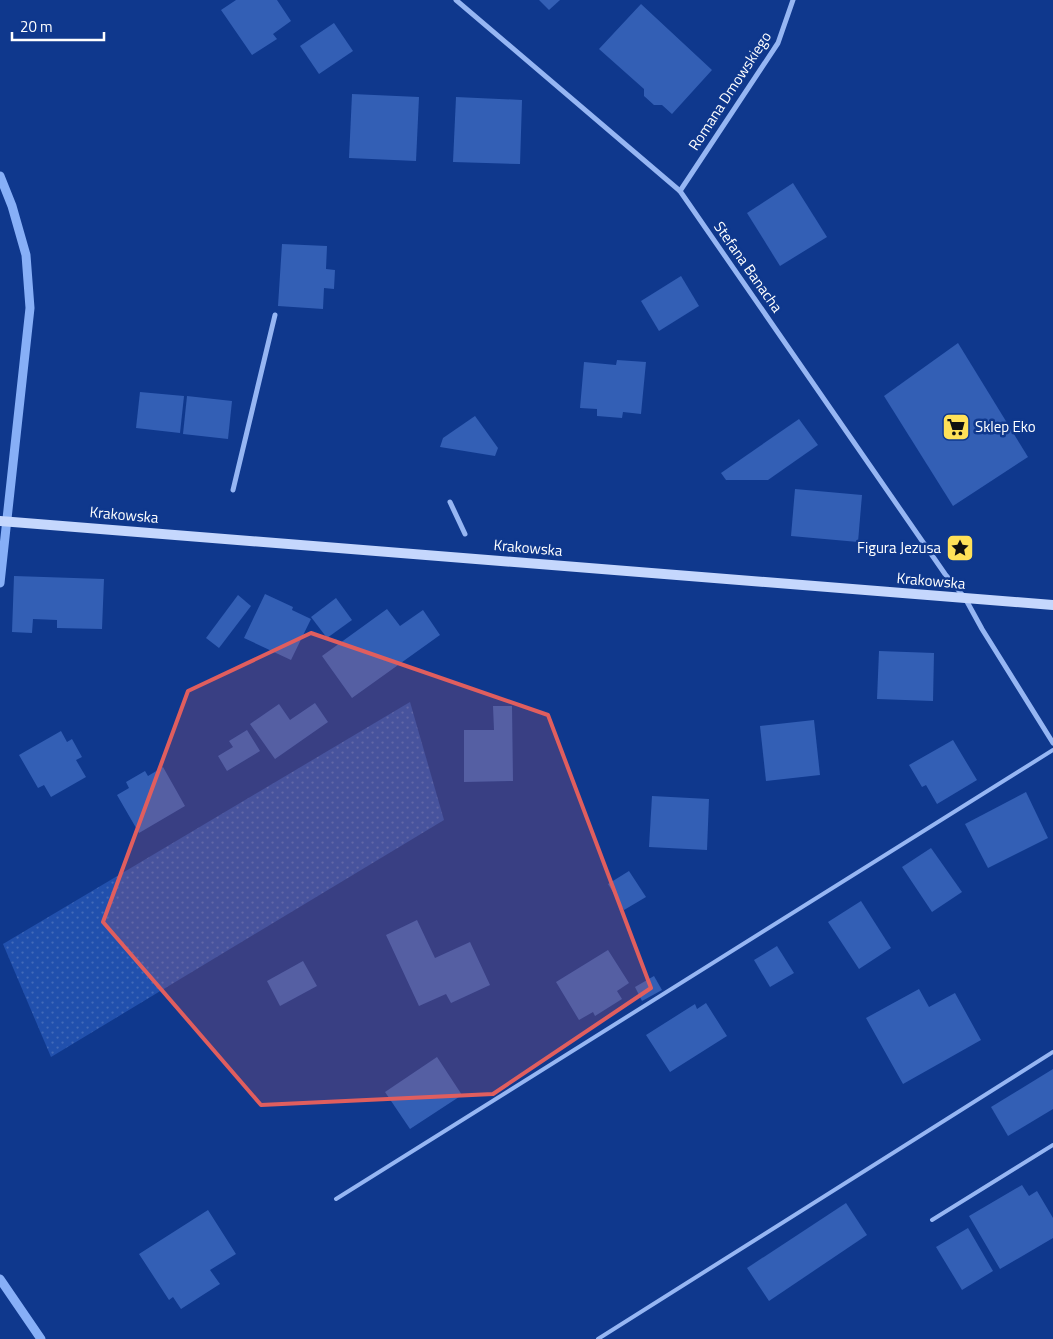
<svg xmlns="http://www.w3.org/2000/svg" width="1053" height="1339" font-family="'Titillium Web',sans-serif">
  <style>
    .grass { fill: url(#grass-dots) }
    .lines { fill: none; stroke-linecap: round; stroke-linejoin: round }
    .stream { stroke: #87aff7; stroke-width: 9 }
    .building { fill: #335fb5 }
    .lane { stroke: #96b6f3; stroke-width: 4 }
    .street { stroke: #96b6f3; stroke-width: 5 }
    .secondary { stroke: #c5d7fd; stroke-width: 10 }
    .marked { fill: #e05e5e; fill-opacity: 0.2; stroke: #e05e5e; stroke-width: 4; stroke-linejoin: round }
    .labels { text-anchor: middle; stroke-width: 5; stroke-linejoin: round; paint-order: stroke }
    .street-label { font-size: 15px; fill: #fff; stroke: #0f388d }
    .poi-label { font-size: 15px; fill: #fff; stroke: #0f388d; text-anchor: start }
  </style>
  <defs>
    <pattern id="grass-dots" width="8" height="8" patternUnits="userSpaceOnUse" patternTransform="scale(1.25)"><rect width="8" height="8" fill="#2150ad"/><path d="M2 2h.1M6 6h.1" fill="none" stroke="#426ab9" stroke-width="1.8" stroke-linecap="round"/></pattern>
  </defs>
  <rect width="100%" height="100%" fill="#0f388d"/>
  <path class="grass" d="M 410,702 L 444,820 L 51,1057 L 3,944 Z"/>
  <g class="lines">
    <g class="stream">
      <path d="M 0,176 L 12,206 L 26,255 L 30,308 L 0,583"/>
      <path d="M 0,1279 L 41,1339"/>
    </g>
  </g>
  <g class="building">
    <path d="M 236,0 L 277,0 L 291,21 L 273,34 L 277,39 L 252,55 L 221,10 Z"/>
    <path d="M 539,0 L 560,0 L 549,10 Z"/>
    <path d="M 641,4 L 712,70 L 672,114 L 662,105 L 654,105 L 644,96 L 644,89 L 599,49 Z"/>
    <path d="M 334,23 L 353,51 L 319,74 L 300,46 Z"/>
    <path d="M 352,94 L 419,97 L 416,161 L 349,158 Z"/>
    <path d="M 456,97 L 522,100 L 520,164 L 453,162 Z"/>
    <path d="M 793,183 L 827,237 L 780,266 L 747,213 Z"/>
    <path d="M 282,244 L 327,246 L 326,269 L 335,270 L 334,289 L 324,288 L 323,309 L 278,306 Z"/>
    <path d="M 681,276 L 699,306 L 659,331 L 641,301 Z"/>
    <path d="M 958,343 L 1028,457 L 953,506 L 884,396 Z"/>
    <path d="M 617,360 L 646,362 L 641,414 L 623,412 L 622,418 L 597,416 L 597,409 L 580,408 L 584,362 L 616,365 Z"/>
    <path d="M 140,392 L 184,396 L 180,433 L 136,428 Z"/>
    <path d="M 187,396 L 232,401 L 228,439 L 183,434 Z"/>
    <path d="M 475,416 L 498,448 L 495,456 L 440,447 L 443,438 Z"/>
    <path d="M 799,419 L 818,445 L 768,480 L 726,480 L 721,473 Z"/>
    <path d="M 795,489 L 862,495 L 858,542 L 791,536 Z"/>
    <path d="M 14,576 L 104,579 L 102,629 L 57,628 L 57,620 L 33,619 L 32,633 L 12,632 Z"/>
    <path d="M 265,594 L 293,607 L 292,610 L 311,619 L 291,660 L 244,638 Z"/>
    <path d="M 238,595 L 251,606 L 219,648 L 206,638 Z"/>
    <path d="M 336,598 L 352,620 L 327,638 L 311,617 Z"/>
    <path d="M 387,609 L 400,626 L 423,610 L 440,635 L 352,698 L 322,656 Z"/>
    <path d="M 879,651 L 934,653 L 933,701 L 877,699 Z"/>
    <path d="M 315,703 L 328,722 L 275,759 L 250,724 L 279,704 L 290,720 Z"/>
    <path d="M 493,706 L 512,706 L 513,781 L 464,782 L 464,730 L 494,730 Z"/>
    <path d="M 814,720 L 820,775 L 766,781 L 760,726 Z"/>
    <path d="M 247,730 L 260,751 L 227,771 L 218,756 L 233,747 L 229,741 Z"/>
    <path d="M 61,731 L 67,742 L 72,739 L 82,757 L 76,760 L 86,777 L 51,797 L 44,785 L 38,788 L 19,755 Z"/>
    <path d="M 953,740 L 977,780 L 937,804 L 926,785 L 922,787 L 909,765 Z"/>
    <path d="M 163,767 L 185,806 L 139,833 L 117,795 L 129,788 L 126,782 L 145,771 L 148,776 Z"/>
    <path d="M 1026,792 L 1048,838 L 988,868 L 965,824 Z"/>
    <path d="M 652,796 L 709,799 L 707,850 L 649,847 Z"/>
    <path d="M 931,848 L 962,892 L 932,912 L 902,867 Z"/>
    <path d="M 629,871 L 646,897 L 624,910 L 608,884 Z"/>
    <path d="M 861,901 L 891,948 L 859,969 L 828,922 Z"/>
    <path d="M 417,920 L 435,958 L 470,942 L 490,985 L 451,1003 L 446,994 L 419,1006 L 386,935 Z"/>
    <path d="M 777,946 L 794,973 L 770,987 L 754,960 Z"/>
    <path d="M 608,950 L 629,983 L 617,991 L 622,999 L 595,1016 L 593,1012 L 579,1020 L 556,982 Z"/>
    <path d="M 303,961 L 317,986 L 280,1006 L 267,981 Z"/>
    <path d="M 654,976 L 662,990 L 642,1001 L 635,987 Z"/>
    <path d="M 919,989 L 929,1007 L 955,993 L 981,1040 L 903,1084 L 866,1018 Z"/>
    <path d="M 706,1003 L 727,1036 L 670,1072 L 646,1035 L 695,1004 L 697,1009 Z"/>
    <path d="M 437,1057 L 462,1095 L 410,1129 L 385,1092 Z"/>
    <path d="M 1053,1069 L 1053,1109 L 1008,1136 L 991,1107 Z"/>
    <path d="M 1022,1185 L 1029,1196 L 1037,1191 L 1053,1218 L 1053,1238 L 1000,1269 L 969,1216 Z"/>
    <path d="M 846,1203 L 867,1235 L 769,1301 L 747,1268 Z"/>
    <path d="M 208,1210 L 236,1254 L 210,1270 L 220,1284 L 181,1309 L 173,1297 L 169,1300 L 139,1254 Z"/>
    <path d="M 968,1228 L 993,1271 L 962,1290 L 936,1247 Z"/>
  </g>
  <g class="lines">
    <g class="lane">
      <path d="M 336,1199 L 1053,750"/>
      <path d="M 932,1220 L 1053,1145"/>
      <path d="M 598,1339 L 1053,1052"/>
    </g>
    <g class="street">
      <path d="M 456,0 L 680,191 L 945,574 L 965,598 L 982,629 L 1053,743"/>
      <path d="M 680,191 L 778,43 L 793,0"/>
      <path d="M 233,490 L 275,315"/>
      <path d="M 450,502 L 465,534"/>
    </g>
    <path class="secondary" d="M 0,521 L 1053,605"/>
  </g>
  <path class="marked" d="M 311,633 L 548,715 L 651,988 L 493,1094 L 261,1105 L 103,922 L 188,691 Z"/>
  <defs>
    <g id="supermarket-square" transform="scale(1.4375)"><rect x="-9" y="-9" width="18" height="18" rx="4" fill="#ffe158" stroke="#0f388d"/><path d="M-6-5.5h2.5l.6 2H6L4.5 2H-2.5L-4.4-4H-6ZM-1.5 3.2a1.3 1.3 0 1 0 .1 0ZM3 3.2a1.3 1.3 0 1 0 .1 0Z" fill="#111"/></g>
    <g id="sight-square" transform="scale(1.4375)"><rect x="-9" y="-9" width="18" height="18" rx="4" fill="#ffe158" stroke="#0f388d"/><path d="M0-6L1.8-2.2L6-1.7L2.9 1.2L3.7 5.4L0 3.3L-3.7 5.4L-2.9 1.2L-6-1.7L-1.8-2.2Z" fill="#111"/></g>
  </defs>
  <g fill-rule="evenodd">
    <use href="#supermarket-square" x="956" y="427"/>
    <use href="#sight-square" x="960" y="548"/>
  </g>
  <g class="labels">
    <g class="street-label">
      <text transform="translate(730 91) rotate(-57)" y="5">Romana Dmowskiego</text>
      <text transform="translate(748 267) rotate(55)" y="5">Stefana Banacha</text>
      <text transform="translate(124 515) rotate(5)" y="5">Krakowska</text>
      <text transform="translate(528 548) rotate(5)" y="5">Krakowska</text>
      <text transform="translate(931 581) rotate(5)" y="5">Krakowska</text>
    </g>
    <g class="poi-label">
      <text x="975" y="432">Sklep Eko</text>
      <text x="941" y="553" text-anchor="end">Figura Jezusa</text>
    </g>
  </g>
  <path d="M12 32v8h92v-8" fill="none" stroke="#ffffff" stroke-width="2.5"/>
  <text x="20" y="32" font-size="15" fill="#ffffff" stroke="#0f388d" stroke-width="4" paint-order="stroke">20 m</text>
</svg>
